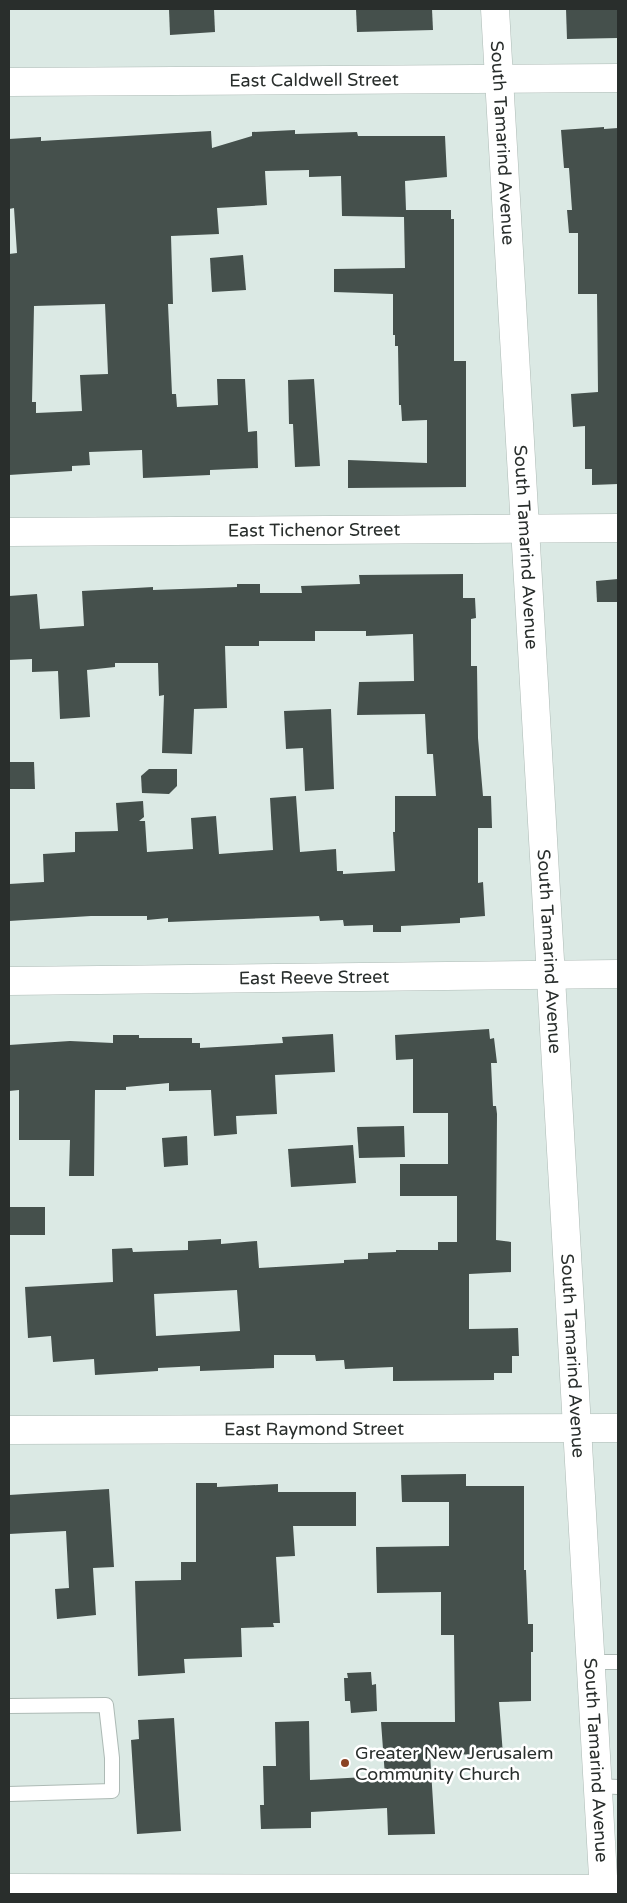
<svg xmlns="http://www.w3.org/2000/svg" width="627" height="1903" font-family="'Varela Round',sans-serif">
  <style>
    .building { fill: #45504c; fill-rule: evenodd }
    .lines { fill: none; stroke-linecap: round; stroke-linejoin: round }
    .lane-casing { stroke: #adbab5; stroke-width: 16 }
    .street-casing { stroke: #adbab5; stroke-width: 29 }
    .secondary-casing { stroke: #adbab5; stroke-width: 29 }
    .lane { stroke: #fff; stroke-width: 14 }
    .street { stroke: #fff; stroke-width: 28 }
    .secondary { stroke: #fff; stroke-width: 28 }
    .poi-dot { fill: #8b4324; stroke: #fff; stroke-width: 2 }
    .labels { text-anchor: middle; stroke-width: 5; stroke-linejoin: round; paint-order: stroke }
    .street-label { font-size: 18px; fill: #292e2c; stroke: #fff }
    .poi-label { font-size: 18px; fill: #292e2c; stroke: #fff; text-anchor: start }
  </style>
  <rect width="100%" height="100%" fill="#dbe9e4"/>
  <g class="building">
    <path d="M 169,9 L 214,9 L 215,32 L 170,35 Z"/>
    <path d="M 356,9 L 432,9 L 433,30 L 357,32 Z"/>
    <path d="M 566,9 L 618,9 L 618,38 L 567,39 Z"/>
    <path d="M 604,127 L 604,129 L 618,128 L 618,484 L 592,485 L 592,469 L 585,469 L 585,426 L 573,427 L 571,394 L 598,392 L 597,294 L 578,294 L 578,233 L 569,233 L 567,210 L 572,210 L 569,168 L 564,168 L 561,130 Z"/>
    <path d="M 295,130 L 295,134 L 357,132 L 358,136 L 445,136 L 447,177 L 405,181 L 406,210 L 451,210 L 451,219 L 454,219 L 454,361 L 466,361 L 466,487 L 348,488 L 348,460 L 427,463 L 427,420 L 402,421 L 401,405 L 399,405 L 398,346 L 395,346 L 395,335 L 393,335 L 393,294 L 334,292 L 334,269 L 405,268 L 404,217 L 342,216 L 341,176 L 309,177 L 309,170 L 265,171 L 267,205 L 217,208 L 219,234 L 171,236 L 173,304 L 168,304 L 172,394 L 176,394 L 177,407 L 218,405 L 217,379 L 245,379 L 248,432 L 257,431 L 258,468 L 210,470 L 210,475 L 143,478 L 142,450 L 89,452 L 90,465 L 72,466 L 72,471 L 9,475 L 9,254 L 17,253 L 14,208 L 9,209 L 9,139 L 41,137 L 41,141 L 211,131 L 212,148 L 252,136 L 252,132 ZM 105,304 L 108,374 L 80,375 L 82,411 L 36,413 L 36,402 L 32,402 L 34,306 Z"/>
    <path d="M 243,255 L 246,290 L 212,292 L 210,258 Z"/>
    <path d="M 314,379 L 320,466 L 295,467 L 293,424 L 289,424 L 288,380 Z"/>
    <path d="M 463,574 L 463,598 L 475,598 L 476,618 L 471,619 L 471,666 L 477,666 L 478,738 L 483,796 L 491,796 L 492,828 L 478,828 L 478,883 L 483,882 L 485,916 L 460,918 L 460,923 L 401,926 L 401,932 L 373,932 L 373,925 L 344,926 L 343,920 L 320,921 L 319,916 L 168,922 L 168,918 L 147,920 L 147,916 L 91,916 L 9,921 L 9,884 L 44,882 L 43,854 L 75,852 L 75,832 L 118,831 L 116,803 L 143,801 L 144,817 L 139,821 L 145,821 L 147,852 L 193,849 L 191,818 L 216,816 L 219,854 L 273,850 L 270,798 L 296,796 L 300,852 L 336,849 L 337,871 L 343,871 L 343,874 L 395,871 L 393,832 L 395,832 L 395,796 L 436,796 L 433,754 L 427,754 L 425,714 L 357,715 L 359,682 L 414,681 L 413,634 L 366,636 L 366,631 L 315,631 L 315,641 L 259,641 L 259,646 L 225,646 L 227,708 L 194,709 L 192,754 L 162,753 L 164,695 L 159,696 L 158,663 L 115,663 L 115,667 L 87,670 L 90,717 L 60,719 L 58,671 L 32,672 L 32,659 L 9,660 L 9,596 L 37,594 L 40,629 L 84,626 L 82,591 L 153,587 L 153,590 L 237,587 L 237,584 L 260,584 L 260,593 L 302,593 L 301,586 L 360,584 L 359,575 Z"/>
    <path d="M 618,579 L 618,602 L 597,602 L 596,581 Z"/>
    <path d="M 331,709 L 334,789 L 305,791 L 303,748 L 286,749 L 284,711 Z"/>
    <path d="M 9,762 L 34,762 L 35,789 L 9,789 Z"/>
    <path d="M 149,769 L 177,769 L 177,786 L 169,794 L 142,793 L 141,776 Z"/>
    <path d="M 489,1029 L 490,1039 L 494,1038 L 497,1063 L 491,1063 L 493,1106 L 496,1106 L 497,1114 L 496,1240 L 511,1242 L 511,1272 L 469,1274 L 469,1329 L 518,1328 L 519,1356 L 512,1356 L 512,1373 L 494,1373 L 494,1380 L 393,1381 L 393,1367 L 345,1369 L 344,1360 L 316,1361 L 315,1355 L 274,1355 L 274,1368 L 200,1371 L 200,1366 L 158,1368 L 158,1371 L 95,1375 L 94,1359 L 53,1362 L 51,1336 L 28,1338 L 25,1287 L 113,1282 L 112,1249 L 132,1248 L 133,1252 L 188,1250 L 188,1241 L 221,1239 L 221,1244 L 257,1241 L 259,1268 L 344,1263 L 344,1260 L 368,1259 L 368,1253 L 396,1252 L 396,1250 L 438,1250 L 438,1242 L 457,1242 L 457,1196 L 400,1196 L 400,1164 L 448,1164 L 448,1113 L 413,1113 L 413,1059 L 396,1060 L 395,1035 ZM 237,1290 L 240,1331 L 156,1336 L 154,1294 Z"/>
    <path d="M 333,1034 L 335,1072 L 275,1075 L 277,1114 L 236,1116 L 237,1134 L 214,1136 L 211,1090 L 169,1091 L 169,1083 L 126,1087 L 126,1090 L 95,1090 L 94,1176 L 69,1176 L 70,1140 L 19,1140 L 19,1090 L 9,1091 L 9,1045 L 70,1041 L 113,1043 L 113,1035 L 139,1035 L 139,1038 L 192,1038 L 192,1043 L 200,1043 L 200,1048 L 283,1043 L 282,1037 Z"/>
    <path d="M 404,1126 L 405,1157 L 359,1158 L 357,1127 Z"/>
    <path d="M 187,1136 L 188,1165 L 164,1167 L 162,1138 Z"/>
    <path d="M 353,1145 L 356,1183 L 291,1187 L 288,1149 Z"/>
    <rect x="9" y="1207" width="36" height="28"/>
    <path d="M 466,1474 L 466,1486 L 524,1486 L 524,1570 L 526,1570 L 528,1624 L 533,1624 L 533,1652 L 531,1652 L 531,1701 L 499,1702 L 503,1755 L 430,1754 L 435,1834 L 388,1835 L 387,1808 L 311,1812 L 311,1828 L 261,1829 L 260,1805 L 264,1805 L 263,1766 L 276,1766 L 275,1722 L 309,1721 L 310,1780 L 385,1776 L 381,1722 L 455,1722 L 454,1635 L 441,1635 L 441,1592 L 377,1593 L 376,1547 L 449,1546 L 449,1502 L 402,1502 L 401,1475 Z"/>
    <path d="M 196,1483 L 217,1483 L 217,1487 L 278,1484 L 278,1492 L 356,1492 L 356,1526 L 293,1526 L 295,1556 L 276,1557 L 280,1623 L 273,1623 L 274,1627 L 241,1628 L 242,1657 L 184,1659 L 185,1673 L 138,1676 L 135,1581 L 181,1580 L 181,1562 L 196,1562 Z"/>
    <path d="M 109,1489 L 114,1567 L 93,1568 L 96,1615 L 57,1619 L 55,1589 L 69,1588 L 66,1531 L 9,1534 L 9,1495 Z"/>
    <path d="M 371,1672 L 372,1685 L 376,1684 L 377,1711 L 351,1713 L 350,1701 L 345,1701 L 344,1678 L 348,1678 L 347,1673 Z"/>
    <path d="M 174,1718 L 181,1831 L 137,1834 L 131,1740 L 139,1739 L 138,1720 Z"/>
  </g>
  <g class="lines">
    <g class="lane-casing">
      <g id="lane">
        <path d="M 590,1662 L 618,1662"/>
        <path d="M 9,1706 L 106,1705 L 112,1758 L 112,1791 L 9,1794"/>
        <path d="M 598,1786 L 618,1787"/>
      </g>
    </g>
    <g class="street-casing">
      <g id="street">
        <path id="s1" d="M 495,9 L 604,1894"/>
        <path id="s2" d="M 9,82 L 618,78"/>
        <path id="s3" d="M 9,532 L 618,528"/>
        <path id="s4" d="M 9,981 L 618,974"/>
        <path id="s5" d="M 9,1430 L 618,1428"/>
      </g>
    </g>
    <g class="secondary-casing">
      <path id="secondary" d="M 9,1888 L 618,1889"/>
    </g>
    <use href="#lane" class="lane"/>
    <use href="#street" class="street"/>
    <use href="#secondary" class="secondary"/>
  </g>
  <circle class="poi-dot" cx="345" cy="1763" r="5"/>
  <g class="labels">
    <g class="street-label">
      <text dy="6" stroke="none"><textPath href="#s2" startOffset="305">East Caldwell Street</textPath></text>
      <text dy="6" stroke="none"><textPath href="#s1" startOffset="134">South Tamarind Avenue</textPath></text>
      <text dy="6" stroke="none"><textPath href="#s3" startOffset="305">East Tichenor Street</textPath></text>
      <text dy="6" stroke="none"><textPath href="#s1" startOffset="539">South Tamarind Avenue</textPath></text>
      <text dy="6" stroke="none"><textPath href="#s1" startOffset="944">South Tamarind Avenue</textPath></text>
      <text dy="6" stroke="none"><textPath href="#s4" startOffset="305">East Reeve Street</textPath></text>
      <text dy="6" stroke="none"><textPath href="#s1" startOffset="1349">South Tamarind Avenue</textPath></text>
      <text dy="6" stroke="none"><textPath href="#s5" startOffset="305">East Raymond Street</textPath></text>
      <text dy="6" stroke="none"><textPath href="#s1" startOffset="1754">South Tamarind Avenue</textPath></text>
    </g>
    <g class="poi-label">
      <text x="355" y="1759">Greater New Jerusalem<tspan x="355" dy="21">Community Church</tspan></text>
    </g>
  </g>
  <rect width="627" height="1903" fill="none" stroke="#292e2c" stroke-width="20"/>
</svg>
